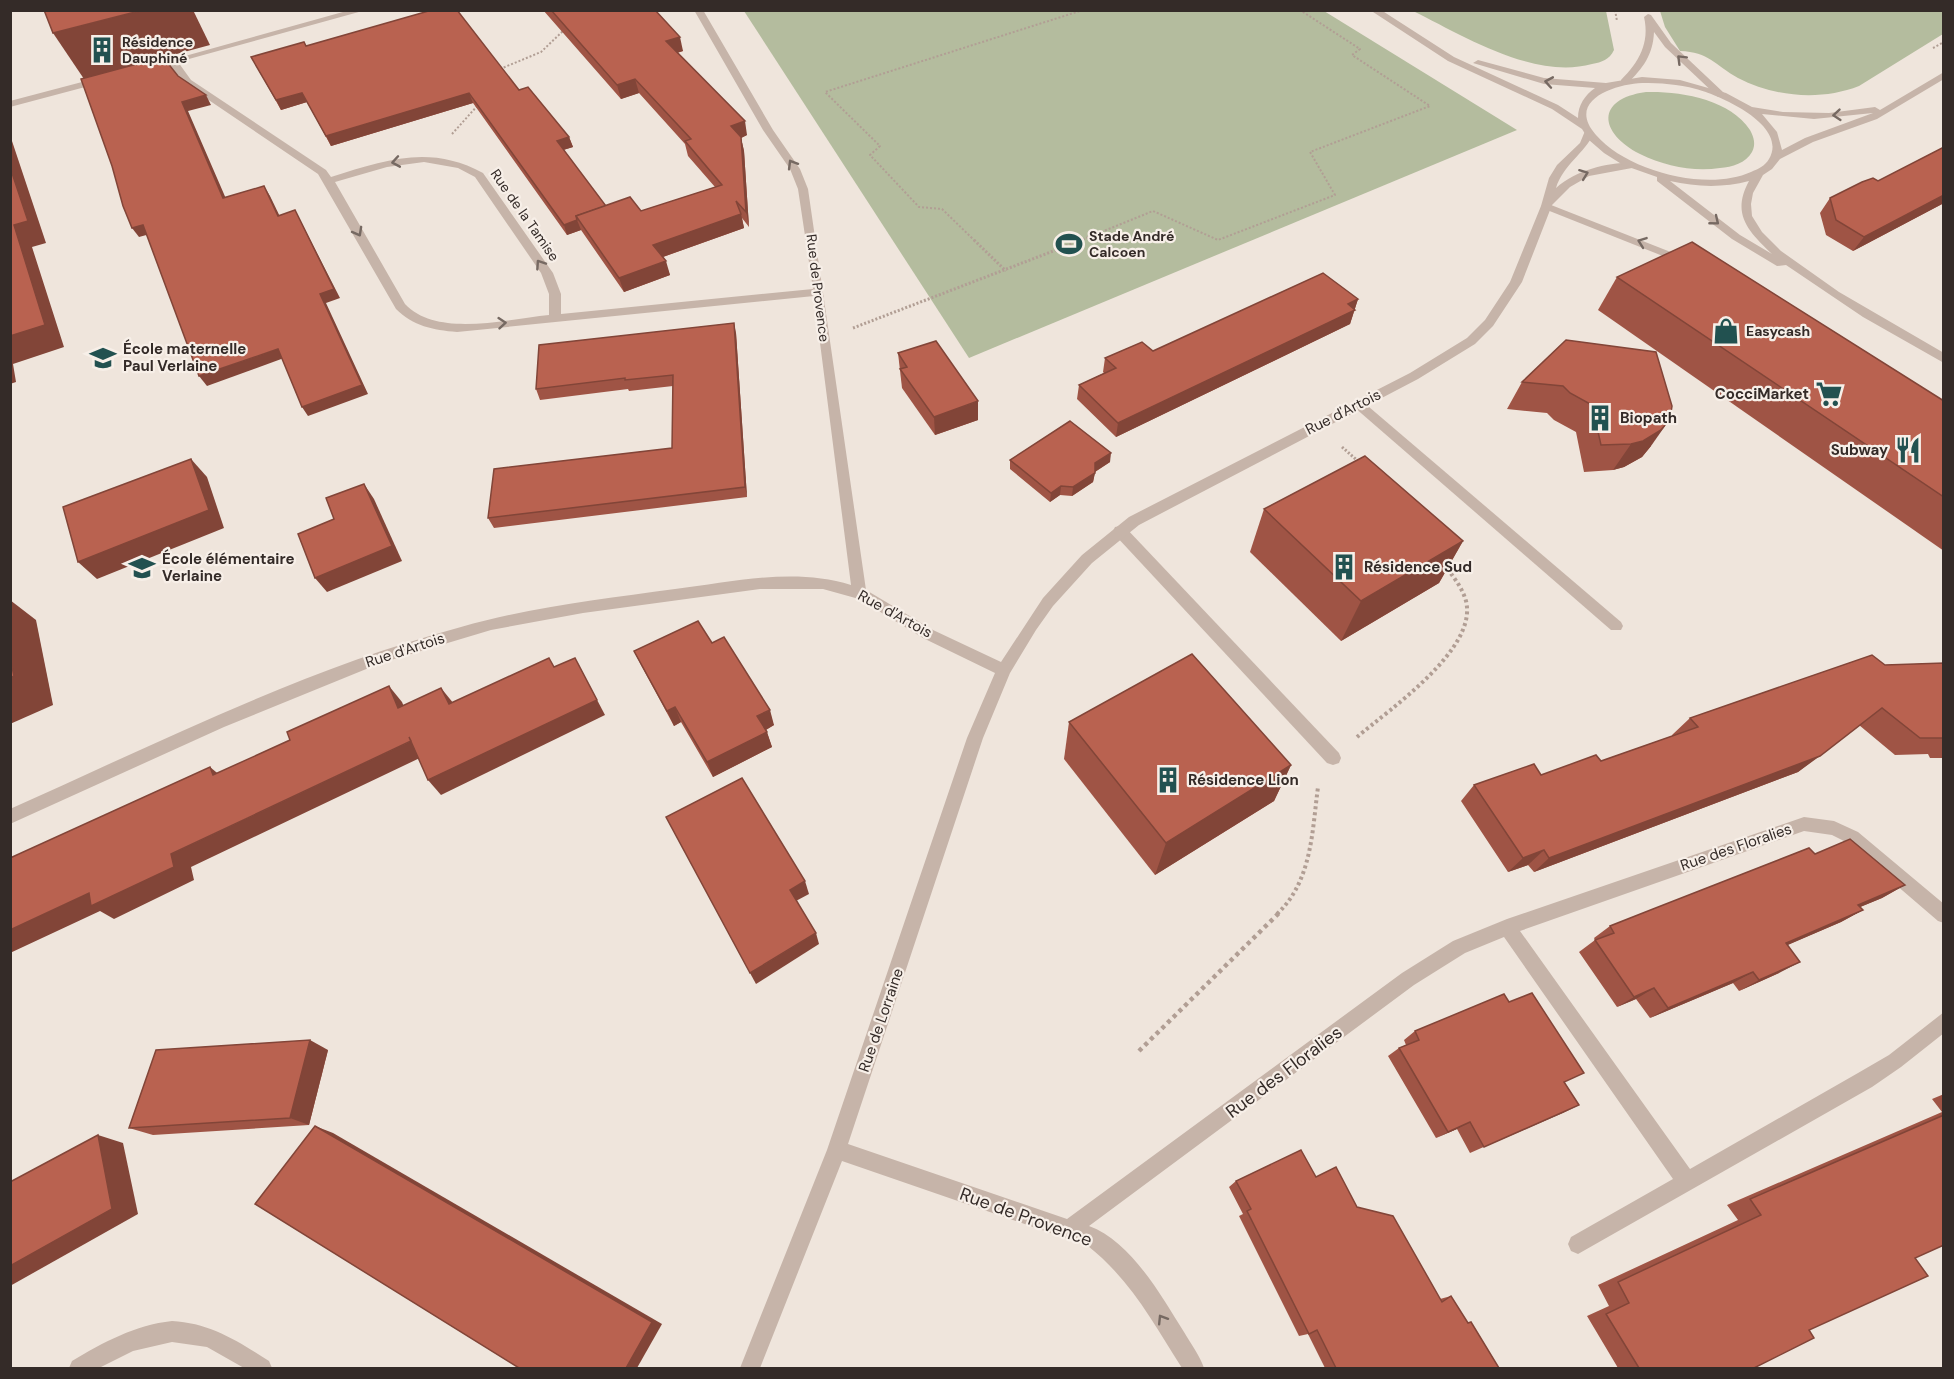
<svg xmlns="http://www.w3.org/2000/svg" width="1954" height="1379" font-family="'DM Sans',sans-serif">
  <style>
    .green { fill: #b4bc9e }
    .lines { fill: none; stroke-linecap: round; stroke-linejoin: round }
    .path-far3 { stroke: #b19e94; stroke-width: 2; stroke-dasharray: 2 2; stroke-linecap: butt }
    .path-far2 { stroke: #b19e94; stroke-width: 3; stroke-dasharray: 2 2; stroke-linecap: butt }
    .path-far1 { stroke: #b19e94; stroke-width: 4; stroke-dasharray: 3 3; stroke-linecap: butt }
    .path { stroke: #b19e94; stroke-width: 4.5; stroke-dasharray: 4 4; stroke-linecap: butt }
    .service { fill: #c6b4a9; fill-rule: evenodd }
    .minor { fill: #c6b4a9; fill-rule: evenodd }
    .tertiary { fill: #c6b4a9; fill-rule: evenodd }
    .wall { fill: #9f5445 }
    .shaded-wall { fill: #824538 }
    .building { fill: #b96250; stroke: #824538; stroke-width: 1.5 }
    .oneway { stroke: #766962 }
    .labels { text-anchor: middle; stroke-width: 4.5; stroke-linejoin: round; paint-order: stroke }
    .far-poi-label { font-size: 14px; font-weight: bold; fill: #342b28; stroke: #f7efe8; text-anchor: start }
    .far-street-label { font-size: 14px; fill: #342b28; stroke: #f7efe8 }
    .poi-label { font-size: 15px; font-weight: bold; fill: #342b28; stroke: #f7efe8; text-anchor: start }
    .street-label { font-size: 15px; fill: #342b28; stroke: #f7efe8 }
    .near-street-label { font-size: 18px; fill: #342b28; stroke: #f7efe8 }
  </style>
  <rect width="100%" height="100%" fill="#efe5dc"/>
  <g class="green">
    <path d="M 744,11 L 1324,11 L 1517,130 L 969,358 Z"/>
    <path d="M 1413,11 L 1606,11 L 1614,50 C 1609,60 1602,62 1592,64 C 1534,80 1464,36 1413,11 Z"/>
    <path d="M 1660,11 L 1943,11 L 1943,34 L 1859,86 C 1821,101 1774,97 1738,78 C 1715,65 1709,52 1680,51 L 1665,27 Z"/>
    <path d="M 1646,92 C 1680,91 1730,99 1750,130 C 1754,137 1756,145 1752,152 C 1746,163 1732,167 1720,168 C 1693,172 1665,166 1640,154 C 1599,133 1595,99 1646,92 Z"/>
  </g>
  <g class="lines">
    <g class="path-far3">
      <path d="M 1615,10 L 1617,21"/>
      <path d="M 1933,48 L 1944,42"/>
      <path d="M 500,69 L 541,52 L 564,30"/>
      <path d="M 452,134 L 479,104"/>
      <path d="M 975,241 L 942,209 L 919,207 L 870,155 L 880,146 L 825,92 L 1083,10"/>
      <path d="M 1079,241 L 1153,211 L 1218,240 L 1335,195 L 1310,152 L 1430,106 L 1352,55 L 1360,49 L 1300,10"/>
    </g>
    <g class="path-far2">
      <path d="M 974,240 L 1006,271"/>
      <path d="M 853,328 L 1082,240"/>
      <path d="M 1342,447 L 1359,462"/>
    </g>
    <g class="path-far1">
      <path d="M 1357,737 C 1390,709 1478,649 1466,601 C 1462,587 1453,576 1444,565"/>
      <path d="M 1277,914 C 1312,881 1312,832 1318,787"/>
    </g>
    <path class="path" d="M 1139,1051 L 1279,913"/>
    <g class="service">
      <path d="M 1648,14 L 1651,15 L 1671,43 L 1724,93 L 1724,97 L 1718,97 L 1665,47 L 1654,32 C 1653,55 1643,68 1627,84 L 1621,84 L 1621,80 C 1639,62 1650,43 1644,17 Z"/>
      <path d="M 1546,203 L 1691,260 L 1693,262 L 1691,264 L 1683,264 L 1542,208 L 1541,206 Z"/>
      <path d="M 1358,400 L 1362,401 L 1621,622 L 1623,626 L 1621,630 L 1611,630 L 1354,407 L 1352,404 L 1354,401 Z"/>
      <path d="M 1120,526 L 1125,527 L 1339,753 L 1341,758 L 1339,763 L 1333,765 L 1327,763 L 1115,535 L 1113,531 L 1115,527 Z"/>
    </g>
    <g class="minor">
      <path d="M 350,10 L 366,10 L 178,62 L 191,80 L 326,170 L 331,177 C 385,160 430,144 483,173 L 553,273 L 561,294 L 561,314 L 813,289 L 798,189 L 790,169 L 763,130 L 694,10 L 703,10 L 773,130 L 800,169 L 808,189 L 866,590 L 933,630 L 1001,662 L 1043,598 L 1082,555 L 1129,517 L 1410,373 L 1467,338 L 1485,320 L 1510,282 L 1541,206 L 1549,178 L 1557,165 L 1580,143 L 1585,131 L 1594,133 C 1584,154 1563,165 1556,188 C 1578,169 1604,164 1632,162 L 1637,165 L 1632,168 L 1589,176 L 1570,187 L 1552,205 L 1522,282 L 1493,326 L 1475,344 L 1418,379 L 1139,525 L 1092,563 L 1053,606 L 1036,630 L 1010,673 L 983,738 L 848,1144 L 1067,1219 L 1402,973 L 1453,941 L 1507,919 L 1804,817 L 1834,821 L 1858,832 L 1944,904 L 1944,923 L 1938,921 L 1846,842 L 1832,835 L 1804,831 L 1520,931 L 1690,1169 L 1858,1073 L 1889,1055 L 1944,1012 L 1944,1033 L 1901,1067 L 1872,1087 L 1578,1254 L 1571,1251 L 1568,1244 L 1571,1237 L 1673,1179 L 1504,937 L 1465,953 L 1414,985 L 1089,1226 C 1131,1241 1162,1297 1184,1332 C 1191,1344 1200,1356 1204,1368 L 1182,1368 C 1154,1324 1130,1279 1088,1246 L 842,1161 L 760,1368 L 740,1368 L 827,1150 L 967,738 L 995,673 L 923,638 L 859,599 L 823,589 L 760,589 L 583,613 L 491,630 L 381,663 L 224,727 L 10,824 L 10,809 C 158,743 304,669 461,627 C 531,607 603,599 675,589 C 733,582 794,567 851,585 L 814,296 L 457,332 C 433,330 413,326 396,309 L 318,174 L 185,84 L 170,65 L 165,66 L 160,63 ZM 424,162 L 458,168 L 475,177 L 541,273 L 549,294 L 549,315 C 506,319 437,338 405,304 L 335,182 L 387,167 Z"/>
      <path d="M 101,77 L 106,80 L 104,82 L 10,107 L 10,101 Z"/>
      <path d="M 172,1321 C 210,1323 238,1341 269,1361 L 272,1368 L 244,1368 L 207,1347 L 172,1342 L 133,1351 L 99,1368 L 69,1368 L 72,1361 C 104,1342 135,1325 172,1321 Z"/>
    </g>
    <path class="tertiary" d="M 1370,10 L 1381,10 L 1454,57 L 1558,105 L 1578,118 C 1578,105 1585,95 1595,88 L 1544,84 L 1473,63 L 1478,60 L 1544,78 L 1606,83 L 1642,77 L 1680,80 L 1726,93 L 1752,107 L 1783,112 L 1829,113 L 1875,107 L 1880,110 L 1944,72 L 1944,79 L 1877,119 L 1813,142 L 1780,159 L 1772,169 L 1763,175 L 1753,193 L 1751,204 L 1752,216 L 1762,232 L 1781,251 L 1839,292 L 1944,353 L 1944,363 L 1863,317 L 1786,265 L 1777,266 L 1732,239 L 1657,181 L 1657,177 L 1623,165 L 1604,153 L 1589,140 L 1582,129 L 1552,109 L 1448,61 ZM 1642,83 C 1660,83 1678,84 1696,89 C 1719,95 1789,125 1769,159 C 1765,166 1758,169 1751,172 C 1707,192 1627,171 1596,135 C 1565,100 1616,84 1642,83 ZM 1873,113 L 1805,138 L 1782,150 L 1777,132 L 1762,114 L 1814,119 ZM 1670,181 C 1696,187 1723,188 1749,181 C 1731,214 1748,231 1772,254 L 1740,235 Z"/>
  </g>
  <g class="wall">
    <path d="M 543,10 L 655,10 L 683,51 L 677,53 L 747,135 L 741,138 L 744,151 L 749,227 L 742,218 L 744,228 L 663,257 L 670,275 L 624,292 L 581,230 L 567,235 L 473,103 L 331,146 L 307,102 L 281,110 L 251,57 L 306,46 L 519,90 L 569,137 L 573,147 L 563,150 L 606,206 L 641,211 L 715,187 L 688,156 L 685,144 L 639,93 L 621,99 Z"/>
    <path d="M 1944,147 L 1944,203 L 1853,251 L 1826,235 L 1820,213 L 1830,198 L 1878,181 Z"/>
    <path d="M 1617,277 L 1944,401 L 1944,551 L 1598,310 Z"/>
    <path d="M 1358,299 L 1350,324 L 1116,437 L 1077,399 L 1079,385 L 1104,373 L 1103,372 L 1105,358 L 1153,351 Z"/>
    <path d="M 736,333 L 747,497 L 494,528 L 488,518 L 672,448 L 673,386 L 629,391 L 628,389 L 540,400 L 536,389 Z"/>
    <path d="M 1566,340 L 1651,446 L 1642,457 L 1624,467 L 1613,470 L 1584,472 L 1576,432 L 1554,420 L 1547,413 L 1507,409 L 1522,382 Z"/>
    <path d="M 898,353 L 978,420 L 935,435 L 902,388 Z"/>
    <path d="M 1010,460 L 1110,462 L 1095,472 L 1093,482 L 1072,496 L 1060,495 L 1050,502 L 1010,469 Z"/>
    <path d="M 1264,509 L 1463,541 L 1439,583 L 1341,641 L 1250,552 Z"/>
    <path d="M 712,643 L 774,725 L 766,730 L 772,747 L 713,777 L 681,722 L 674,726 L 642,667 L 634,651 Z"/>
    <path d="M 1944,663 L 1944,758 L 1930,758 L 1928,754 L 1895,755 L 1859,725 L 1798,772 L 1534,872 L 1528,865 L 1508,872 L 1461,801 L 1474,785 L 1541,775 L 1601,761 L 1672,736 L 1672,735 L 1690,718 L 1885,665 Z"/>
    <path d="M 1069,722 L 1291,765 L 1274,801 L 1155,875 L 1064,759 Z"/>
    <path d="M 1815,854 L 1905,885 L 1882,898 L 1860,907 L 1863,910 L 1841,922 L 1787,945 L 1779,973 L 1739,991 L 1733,983 L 1650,1018 L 1636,999 L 1617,1007 L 1579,952 L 1595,940 L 1594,938 L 1610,926 Z"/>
    <path d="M 1415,1031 L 1565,1083 L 1579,1105 L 1470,1153 L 1457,1129 L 1436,1138 L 1388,1056 L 1399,1048 L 1406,1045 L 1404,1040 Z"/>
    <path d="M 328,1050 L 309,1125 L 153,1135 L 129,1128 Z"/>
    <path d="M 1944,1094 L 1944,1245 L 1915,1258 L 1754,1368 L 1618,1368 L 1587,1316 L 1609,1306 L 1598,1285 L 1738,1220 L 1727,1205 L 1942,1112 L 1932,1099 Z"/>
    <path d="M 1316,1177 L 1357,1207 L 1440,1299 L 1451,1296 L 1467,1322 L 1471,1322 L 1499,1368 L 1325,1368 L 1308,1334 L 1299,1336 L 1239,1216 L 1243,1214 L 1229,1187 L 1236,1181 Z"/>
  </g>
  <g class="shaded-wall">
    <path d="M 143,10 L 193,10 L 210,45 L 84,79 L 53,33 Z"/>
    <path d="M 680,37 L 683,51 L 669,55 L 666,41 Z"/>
    <path d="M 635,79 L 639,93 L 621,99 L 617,85 Z"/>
    <path d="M 302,93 L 307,102 L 281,110 L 276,100 Z"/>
    <path d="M 469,93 L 473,103 L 331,146 L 326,136 Z"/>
    <path d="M 206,95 L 211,105 L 188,111 L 230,208 L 223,198 L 182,102 Z"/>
    <path d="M 745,121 L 747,135 L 741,138 L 744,151 L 749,227 L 731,126 Z"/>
    <path d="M 10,135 L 46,243 L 32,247 L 64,347 L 13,364 L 16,382 L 10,384 L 10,336 L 14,225 L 10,167 Z"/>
    <path d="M 569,137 L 573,147 L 560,151 L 557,141 Z"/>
    <path d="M 264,186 L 270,196 L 284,225 L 278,216 Z"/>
    <path d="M 1944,195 L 1944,203 L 1853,251 L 1864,237 Z"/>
    <path d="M 295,210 L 340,298 L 326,303 L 368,394 L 308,416 L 302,407 L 320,294 Z"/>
    <path d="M 741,214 L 744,228 L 657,259 L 653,245 Z"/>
    <path d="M 577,220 L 581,230 L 567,235 L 564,225 Z"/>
    <path d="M 143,225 L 150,234 L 139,237 L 132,228 Z"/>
    <path d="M 666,261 L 670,275 L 624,292 L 619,278 Z"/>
    <path d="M 1358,299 L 1350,324 L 1116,437 L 1118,423 Z"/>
    <path d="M 734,323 L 736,333 L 747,497 L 745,487 Z"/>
    <path d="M 278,349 L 284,358 L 207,386 L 199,376 Z"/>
    <path d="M 978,401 L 978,420 L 935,435 L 934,417 Z"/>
    <path d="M 1670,419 L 1651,446 L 1642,457 L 1624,467 L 1613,470 L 1631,444 Z"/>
    <path d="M 1111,453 L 1110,462 L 1093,473 L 1095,463 Z"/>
    <path d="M 191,459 L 207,477 L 224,528 L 97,579 L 78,562 Z"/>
    <path d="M 1095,473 L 1093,482 L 1072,496 L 1073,487 Z"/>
    <path d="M 364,484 L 374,499 L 402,561 L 327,592 L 315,578 Z"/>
    <path d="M 1061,486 L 1060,495 L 1050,502 L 1051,493 Z"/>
    <path d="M 1463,541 L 1439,583 L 1341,641 L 1361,601 Z"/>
    <path d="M 10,600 L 36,620 L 53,705 L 10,724 Z"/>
    <path d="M 575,658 L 605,715 L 441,795 L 428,780 Z"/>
    <path d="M 389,686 L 402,702 L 411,724 L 398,708 Z"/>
    <path d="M 441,688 L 454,704 L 449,704 Z"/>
    <path d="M 675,707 L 681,722 L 674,726 L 667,711 Z"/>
    <path d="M 770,710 L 774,725 L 762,732 L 757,716 Z"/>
    <path d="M 767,732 L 772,747 L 713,777 L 707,762 Z"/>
    <path d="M 411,741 L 424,756 L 191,867 L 194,880 L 114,919 L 100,911 L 10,953 L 10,930 Z"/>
    <path d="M 1820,756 L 1798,772 L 1534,872 L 1549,858 Z"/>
    <path d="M 1291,765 L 1274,801 L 1155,875 L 1166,843 Z"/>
    <path d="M 210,767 L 228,782 L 213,775 Z"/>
    <path d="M 1544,850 L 1528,865 L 1508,872 L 1523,858 Z"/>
    <path d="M 805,881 L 809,894 L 794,902 L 790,890 Z"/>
    <path d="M 1905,885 L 1882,898 L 1836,917 L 1858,905 Z"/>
    <path d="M 1863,910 L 1841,922 L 1765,955 L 1786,943 Z"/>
    <path d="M 816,933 L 819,944 L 756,984 L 750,973 Z"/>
    <path d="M 1800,962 L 1779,973 L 1739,991 L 1759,980 Z"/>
    <path d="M 1753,972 L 1733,983 L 1650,1018 L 1668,1008 Z"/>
    <path d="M 1654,988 L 1636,999 L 1617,1007 L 1634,997 Z"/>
    <path d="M 310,1040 L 328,1050 L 309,1125 L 290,1118 Z"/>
    <path d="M 1579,1105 L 1563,1113 L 1470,1153 L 1484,1147 Z"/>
    <path d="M 1470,1122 L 1457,1129 L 1436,1138 L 1448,1132 Z"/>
    <path d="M 315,1126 L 333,1133 L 662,1324 L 637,1368 L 626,1368 Z"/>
    <path d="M 98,1135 L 123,1143 L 138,1214 L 10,1286 L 10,1266 Z"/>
  </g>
  <g class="building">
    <path d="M 44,10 L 143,10 L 53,33 Z"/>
    <path d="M 432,10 L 457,10 L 519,90 L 528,87 L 569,137 L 557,141 L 606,206 L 576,216 L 577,220 L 564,225 L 469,93 L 326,136 L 302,93 L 276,100 L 251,57 L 304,42 L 306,46 Z"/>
    <path d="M 551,10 L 655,10 L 680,37 L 666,41 L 745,121 L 731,126 L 741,137 L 746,212 L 736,201 L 741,214 L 653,245 L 666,261 L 619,278 L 576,216 L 630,197 L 641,211 L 722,185 L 685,141 L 691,139 L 635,79 L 617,85 Z"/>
    <path d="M 163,57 L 178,76 L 206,95 L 182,102 L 223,198 L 264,186 L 278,216 L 295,210 L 334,289 L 320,294 L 362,385 L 302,407 L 278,349 L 199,376 L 143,225 L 132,228 L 123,206 L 112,166 L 81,79 Z"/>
    <path d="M 1944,147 L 1944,195 L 1864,237 L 1836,220 L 1830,198 L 1862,182 L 1873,178 L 1878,181 Z"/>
    <path d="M 10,167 L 28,221 L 14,225 L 45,325 L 10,336 Z"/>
    <path d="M 1692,242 L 1944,401 L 1944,497 L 1617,277 Z"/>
    <path d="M 1323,273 L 1358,299 L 1348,304 L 1355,310 L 1118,423 L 1079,385 L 1116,368 L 1105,358 L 1142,342 L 1153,351 Z"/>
    <path d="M 734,323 L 745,487 L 488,518 L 494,469 L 672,448 L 673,375 L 625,380 L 625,378 L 536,389 L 539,345 Z"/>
    <path d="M 1566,340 L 1656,352 L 1672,406 L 1670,419 L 1661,430 L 1643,441 L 1631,444 L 1601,445 L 1592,405 L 1570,393 L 1563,386 L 1522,382 Z"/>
    <path d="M 936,341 L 978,401 L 934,417 L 900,369 L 907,367 L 898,353 Z"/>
    <path d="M 1070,421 L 1111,453 L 1095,463 L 1095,473 L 1073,487 L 1061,486 L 1051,493 L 1010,460 Z"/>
    <path d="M 1365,456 L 1463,541 L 1361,601 L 1264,509 Z"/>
    <path d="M 191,459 L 209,510 L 78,562 L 63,507 Z"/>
    <path d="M 364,484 L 392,546 L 315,578 L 298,534 L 334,519 L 326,498 Z"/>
    <path d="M 698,621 L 712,643 L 724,637 L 770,710 L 757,716 L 767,732 L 707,762 L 675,707 L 667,711 L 634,651 Z"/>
    <path d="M 1192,654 L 1291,765 L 1166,843 L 1069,722 Z"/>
    <path d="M 1872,655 L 1885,665 L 1944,663 L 1944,738 L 1920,738 L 1882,708 L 1820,756 L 1549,858 L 1544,850 L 1523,858 L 1474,785 L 1534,764 L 1541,775 L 1596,755 L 1601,761 L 1698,727 L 1690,718 Z"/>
    <path d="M 10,658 L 14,676 L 10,678 Z"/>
    <path d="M 549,658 L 554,667 L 575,658 L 597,700 L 428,780 L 409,737 L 411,741 L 171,854 L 174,867 L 91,906 L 89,893 L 10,930 L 10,858 L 210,767 L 213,775 L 290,740 L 287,732 L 389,686 L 398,708 L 441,688 L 449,704 Z"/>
    <path d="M 742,778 L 805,881 L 790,890 L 816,933 L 750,973 L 666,817 Z"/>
    <path d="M 1850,839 L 1905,885 L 1858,905 L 1863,910 L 1786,943 L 1800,962 L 1759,980 L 1753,972 L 1668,1008 L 1654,988 L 1634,997 L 1595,940 L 1614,933 L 1610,926 L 1653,909 L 1809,848 L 1815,854 Z"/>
    <path d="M 1532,993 L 1584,1073 L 1564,1082 L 1579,1105 L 1484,1147 L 1470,1122 L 1448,1132 L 1399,1048 L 1419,1040 L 1415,1031 L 1504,994 L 1509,1002 Z"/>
    <path d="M 310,1040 L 290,1118 L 129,1128 L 156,1050 Z"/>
    <path d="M 1944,1115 L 1944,1245 L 1915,1258 L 1928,1276 L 1809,1330 L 1814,1338 L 1754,1368 L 1639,1368 L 1606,1314 L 1629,1303 L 1618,1282 L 1761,1215 L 1750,1199 Z"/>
    <path d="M 315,1126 L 652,1322 L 626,1368 L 519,1368 L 255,1204 Z"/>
    <path d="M 98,1135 L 112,1209 L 10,1266 L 10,1182 Z"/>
    <path d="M 1301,1150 L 1316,1177 L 1336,1167 L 1357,1207 L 1393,1216 L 1442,1302 L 1451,1296 L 1468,1323 L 1471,1322 L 1499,1368 L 1336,1368 L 1317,1330 L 1309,1334 L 1247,1211 L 1251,1209 L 1236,1181 Z"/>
  </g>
  <defs><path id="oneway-chevron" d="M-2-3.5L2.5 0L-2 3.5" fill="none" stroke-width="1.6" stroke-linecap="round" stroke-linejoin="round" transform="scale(1.5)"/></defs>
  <g class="oneway">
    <use href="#oneway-chevron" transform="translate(1681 59) rotate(-135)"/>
    <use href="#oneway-chevron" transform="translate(1549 82) rotate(-170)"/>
    <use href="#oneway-chevron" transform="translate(1837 115) rotate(175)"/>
    <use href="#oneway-chevron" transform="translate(396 162) rotate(170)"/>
    <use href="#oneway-chevron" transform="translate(792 164) rotate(-121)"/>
    <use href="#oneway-chevron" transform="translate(1584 174) rotate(-21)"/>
    <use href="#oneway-chevron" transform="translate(1715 221) rotate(39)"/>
    <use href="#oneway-chevron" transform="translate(358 232) rotate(61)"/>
    <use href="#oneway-chevron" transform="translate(1642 242) rotate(-160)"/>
    <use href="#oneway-chevron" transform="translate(540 264) rotate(-124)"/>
    <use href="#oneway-chevron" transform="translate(502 323) rotate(-5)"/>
    <use href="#oneway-chevron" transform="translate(1162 1319) rotate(-122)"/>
  </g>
  <defs>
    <g id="building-bare" transform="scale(2.07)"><path d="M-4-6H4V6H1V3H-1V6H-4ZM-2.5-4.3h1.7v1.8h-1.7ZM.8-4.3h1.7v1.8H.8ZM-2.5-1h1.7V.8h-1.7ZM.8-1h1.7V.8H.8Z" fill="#225150" stroke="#f7efe8" stroke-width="2.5" paint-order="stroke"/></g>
    <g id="stadium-bare" transform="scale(2.07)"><path d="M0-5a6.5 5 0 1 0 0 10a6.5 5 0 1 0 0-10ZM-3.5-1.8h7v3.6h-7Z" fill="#225150" stroke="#f7efe8" stroke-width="2.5" paint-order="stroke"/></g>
    <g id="shop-bare" transform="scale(2.07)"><path d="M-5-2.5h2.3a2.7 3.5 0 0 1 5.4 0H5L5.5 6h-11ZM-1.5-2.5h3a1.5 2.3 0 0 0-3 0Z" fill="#225150" stroke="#f7efe8" stroke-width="2.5" paint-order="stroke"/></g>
    <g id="school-bare" transform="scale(2.07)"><path d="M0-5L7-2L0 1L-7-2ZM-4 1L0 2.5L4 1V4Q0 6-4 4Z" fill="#225150" stroke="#f7efe8" stroke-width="2.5" paint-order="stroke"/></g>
    <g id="supermarket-bare" transform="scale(2.07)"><path d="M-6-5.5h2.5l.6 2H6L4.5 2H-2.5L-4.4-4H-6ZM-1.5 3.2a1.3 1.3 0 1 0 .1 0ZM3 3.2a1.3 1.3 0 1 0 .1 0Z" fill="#225150" stroke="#f7efe8" stroke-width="2.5" paint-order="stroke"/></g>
    <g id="restaurant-bare" transform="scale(2.07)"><path d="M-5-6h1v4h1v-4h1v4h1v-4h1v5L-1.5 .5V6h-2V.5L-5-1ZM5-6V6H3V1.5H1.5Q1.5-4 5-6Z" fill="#225150" stroke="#f7efe8" stroke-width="2.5" paint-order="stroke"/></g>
  </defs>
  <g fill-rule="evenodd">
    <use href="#building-bare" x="102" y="50"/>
    <use href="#stadium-bare" x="1069" y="244"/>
    <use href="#shop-bare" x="1726" y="331"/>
    <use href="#school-bare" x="103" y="358"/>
    <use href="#supermarket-bare" x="1829" y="394"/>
    <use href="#building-bare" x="1600" y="418"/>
    <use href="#restaurant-bare" x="1908" y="450"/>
    <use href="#building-bare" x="1344" y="567"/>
    <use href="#school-bare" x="142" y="568"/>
    <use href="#building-bare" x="1168" y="780"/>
  </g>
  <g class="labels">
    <g class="far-poi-label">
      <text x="122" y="47">Résidence<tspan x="122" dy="16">Dauphiné</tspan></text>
      <text x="1089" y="241">Stade André<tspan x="1089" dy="16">Calcoen</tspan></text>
      <text x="1746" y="336">Easycash</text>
    </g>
    <g class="far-street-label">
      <text transform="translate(525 215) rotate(55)" y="5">Rue de la Tamise</text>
      <text transform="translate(818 288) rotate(83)" y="5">Rue de Provence</text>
    </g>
    <g class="poi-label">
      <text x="123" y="354">École maternelle<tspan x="123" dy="17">Paul Verlaine</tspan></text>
      <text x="1809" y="399" text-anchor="end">CocciMarket</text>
      <text x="1620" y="423">Biopath</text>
      <text x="1888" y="455" text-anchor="end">Subway</text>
      <text x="162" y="564">École élémentaire<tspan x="162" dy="17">Verlaine</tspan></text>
      <text x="1364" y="572">Résidence Sud</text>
      <text x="1188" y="785">Résidence Lion</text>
    </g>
    <g class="street-label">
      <text transform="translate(1343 412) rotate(-27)" y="5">Rue d'Artois</text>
      <text transform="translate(895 614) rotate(29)" y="5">Rue d'Artois</text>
      <text transform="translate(405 650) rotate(-18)" y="5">Rue d'Artois</text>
      <text transform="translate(1736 847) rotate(-19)" y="5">Rue des Floralies</text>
      <text transform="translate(881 1020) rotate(-71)" y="5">Rue de Lorraine</text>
    </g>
    <g class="near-street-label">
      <text transform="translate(1284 1072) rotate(-37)" y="6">Rue des Floralies</text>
      <text transform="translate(1026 1217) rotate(20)" y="6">Rue de Provence</text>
    </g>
  </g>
  <rect width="1954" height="1379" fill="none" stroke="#342b28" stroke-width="24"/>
</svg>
